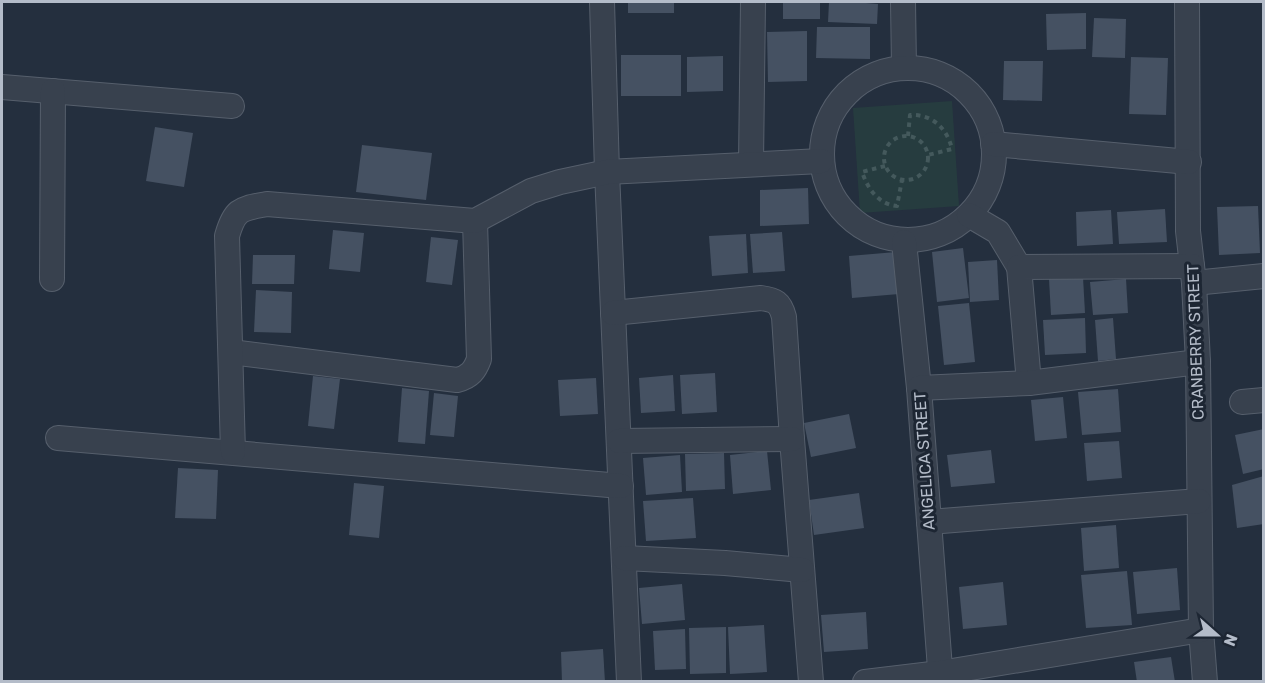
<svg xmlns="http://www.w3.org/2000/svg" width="1265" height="683" font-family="Rubik,sans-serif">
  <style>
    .green { fill: #263c3f }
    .building { fill: #455162 }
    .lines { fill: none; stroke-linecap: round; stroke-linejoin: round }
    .street-casing { stroke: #565f6c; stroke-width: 26 }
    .path { stroke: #44595c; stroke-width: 4; stroke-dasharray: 4.5 4.5; stroke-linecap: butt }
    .street { stroke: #38414e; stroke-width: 24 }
    .labels { text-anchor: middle; stroke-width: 6; stroke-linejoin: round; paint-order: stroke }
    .street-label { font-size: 16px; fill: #b4bcc9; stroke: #1d2633 }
  </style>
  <rect width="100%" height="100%" fill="#242f3e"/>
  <path class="green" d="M 952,101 L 959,206 L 860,213 L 853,108 Z"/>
  <g class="building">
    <rect x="628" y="2" width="46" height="11"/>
    <rect x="783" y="2" width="37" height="17"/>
    <path d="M 829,2 L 866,2 L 866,3 L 878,4 L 877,24 L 828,22 Z"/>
    <path d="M 1086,13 L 1086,49 L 1047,50 L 1046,14 Z"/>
    <path d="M 1094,18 L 1126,19 L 1125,58 L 1092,57 Z"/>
    <path d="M 817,27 L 870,27 L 870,59 L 816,58 Z"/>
    <path d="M 807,31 L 807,81 L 768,82 L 767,32 Z"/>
    <rect x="621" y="55" width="60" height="41"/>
    <path d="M 723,56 L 723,91 L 687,92 L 687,57 Z"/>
    <path d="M 1131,57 L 1168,58 L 1166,115 L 1129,114 Z"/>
    <path d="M 1004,61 L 1043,61 L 1042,101 L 1003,100 Z"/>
    <path d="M 155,127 L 193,133 L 184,187 L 146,181 Z"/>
    <path d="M 362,145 L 432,153 L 426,200 L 356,192 Z"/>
    <path d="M 808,188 L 809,224 L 760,226 L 760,190 Z"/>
    <path d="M 1258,206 L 1260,253 L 1219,255 L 1217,207 Z"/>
    <path d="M 1165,209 L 1167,242 L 1119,244 L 1117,212 Z"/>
    <path d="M 1111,210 L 1113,244 L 1077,246 L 1076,212 Z"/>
    <path d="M 333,230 L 364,233 L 360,272 L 329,269 Z"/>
    <path d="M 782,232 L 785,271 L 753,273 L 750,234 Z"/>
    <path d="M 746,234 L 748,273 L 712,276 L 709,236 Z"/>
    <path d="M 431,237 L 458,240 L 452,285 L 426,282 Z"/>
    <path d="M 963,248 L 969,298 L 937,302 L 932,252 Z"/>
    <path d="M 896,252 L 899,294 L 852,298 L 849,256 Z"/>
    <path d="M 253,255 L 295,255 L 294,284 L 252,284 Z"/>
    <path d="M 997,260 L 999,300 L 970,302 L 968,262 Z"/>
    <path d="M 1083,277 L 1085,313 L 1051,315 L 1049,279 Z"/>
    <path d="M 1126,279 L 1128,313 L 1093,315 L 1090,282 Z"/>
    <path d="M 256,290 L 292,292 L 291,333 L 254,332 Z"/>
    <path d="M 969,303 L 975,362 L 944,365 L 938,306 Z"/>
    <path d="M 1085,318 L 1086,353 L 1045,355 L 1043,320 Z"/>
    <path d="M 1113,318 L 1116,359 L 1098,361 L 1095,320 Z"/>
    <path d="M 715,373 L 717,412 L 682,414 L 680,375 Z"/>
    <path d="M 673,375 L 675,411 L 641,413 L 639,378 Z"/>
    <path d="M 313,376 L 340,379 L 334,429 L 308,426 Z"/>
    <path d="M 596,378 L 598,414 L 560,416 L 558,380 Z"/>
    <path d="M 402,388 L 429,391 L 425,444 L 398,442 Z"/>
    <path d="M 1118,389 L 1121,432 L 1082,435 L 1078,392 Z"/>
    <path d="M 434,393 L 458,396 L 454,437 L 430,435 Z"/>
    <path d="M 1063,397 L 1067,438 L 1035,441 L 1031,400 Z"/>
    <path d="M 849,414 L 856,448 L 811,457 L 804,423 Z"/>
    <path d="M 1264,429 L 1264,469 L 1243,474 L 1235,435 Z"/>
    <path d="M 1119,441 L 1122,478 L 1087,481 L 1084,443 Z"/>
    <path d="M 991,450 L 995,483 L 951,487 L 947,455 Z"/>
    <path d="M 767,451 L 771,490 L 733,494 L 730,455 Z"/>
    <path d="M 724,453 L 725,489 L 686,491 L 685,454 Z"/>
    <path d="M 680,455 L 682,492 L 646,495 L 643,458 Z"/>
    <path d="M 178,468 L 218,470 L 216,519 L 175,518 Z"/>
    <path d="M 1264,476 L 1264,524 L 1237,528 L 1232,485 Z"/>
    <path d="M 354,483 L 384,486 L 379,538 L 349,535 Z"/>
    <path d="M 859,493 L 864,528 L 814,535 L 809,500 Z"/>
    <path d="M 693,498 L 696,538 L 646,541 L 643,501 Z"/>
    <path d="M 1116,525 L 1119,568 L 1084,571 L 1081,528 Z"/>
    <path d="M 1177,568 L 1180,610 L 1137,614 L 1133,572 Z"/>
    <path d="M 1127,571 L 1132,625 L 1086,628 L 1081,575 Z"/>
    <path d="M 1003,582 L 1007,625 L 963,629 L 959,587 Z"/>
    <path d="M 682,584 L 685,620 L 642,624 L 639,588 Z"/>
    <path d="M 866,612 L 868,649 L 824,652 L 821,615 Z"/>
    <path d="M 764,625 L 767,672 L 730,674 L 728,627 Z"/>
    <path d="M 726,627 L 726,673 L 690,674 L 689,628 Z"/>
    <path d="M 685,629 L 686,669 L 655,670 L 653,631 Z"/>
    <path d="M 603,649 L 605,682 L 562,682 L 561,652 Z"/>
    <path d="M 1171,657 L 1175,682 L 1137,682 L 1134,662 Z"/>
  </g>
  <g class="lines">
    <g class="street-casing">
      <g id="street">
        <path d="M 602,2 L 607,172 L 629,682"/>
        <path d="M 903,2 L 904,68"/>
        <path d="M 1187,2 L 1188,231 L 1194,283 L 1198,362 L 1201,630 L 1205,682"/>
        <circle cx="908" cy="154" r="86"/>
        <path d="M 2,87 L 232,106"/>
        <path d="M 993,144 L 1189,162"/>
        <path d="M 751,163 L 753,2"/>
        <path d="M 969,215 L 998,232 L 1019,267"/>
        <path d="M 904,242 L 919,388 L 941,682"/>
        <path d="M 52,279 L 53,91"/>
        <path d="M 1194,283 L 1264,276"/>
        <path d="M 613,313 L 761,298 C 775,300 780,302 784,317 L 792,439 L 811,682"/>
        <path d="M 231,352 L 457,380 C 470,377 475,370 479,359 L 475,221"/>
        <path d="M 1029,383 L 1019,267 L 1192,266"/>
        <path d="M 919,388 L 1029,383 L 1198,362"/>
        <path d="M 1242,402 L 1264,400"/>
        <path d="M 58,438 L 621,486"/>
        <path d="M 619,441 L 792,439"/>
        <path d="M 233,452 L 227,236 C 235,208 241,209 267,204 L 475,221 L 531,191 L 560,182 L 607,172 L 821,161"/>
        <path d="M 929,522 L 1199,501"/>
        <path d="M 624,558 L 725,563 L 802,570"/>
        <path d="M 865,682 L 940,673 L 1201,630"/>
      </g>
    </g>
    <g class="path">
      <circle cx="906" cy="158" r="22"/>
      <path d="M 908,136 L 910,115 C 932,114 947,128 952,149 L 928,155"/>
      <path d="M 885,166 L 862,172 C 868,189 878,204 897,206 L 902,180"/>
    </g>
    <use href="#street" class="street"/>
  </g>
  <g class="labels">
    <g class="street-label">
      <text transform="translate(1195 342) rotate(-92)" y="6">CRANBERRY STREET</text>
      <text transform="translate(924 461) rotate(-94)" y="6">ANGELICA STREET</text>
    </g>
  </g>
  <rect width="1265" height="683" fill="none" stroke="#b4bcc9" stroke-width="6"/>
  <g transform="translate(1217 635) rotate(111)" stroke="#1d2633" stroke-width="4.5" paint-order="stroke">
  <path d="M0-4.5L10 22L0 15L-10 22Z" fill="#b4bcc9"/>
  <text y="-9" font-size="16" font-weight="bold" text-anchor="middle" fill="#b4bcc9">N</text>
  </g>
</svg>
